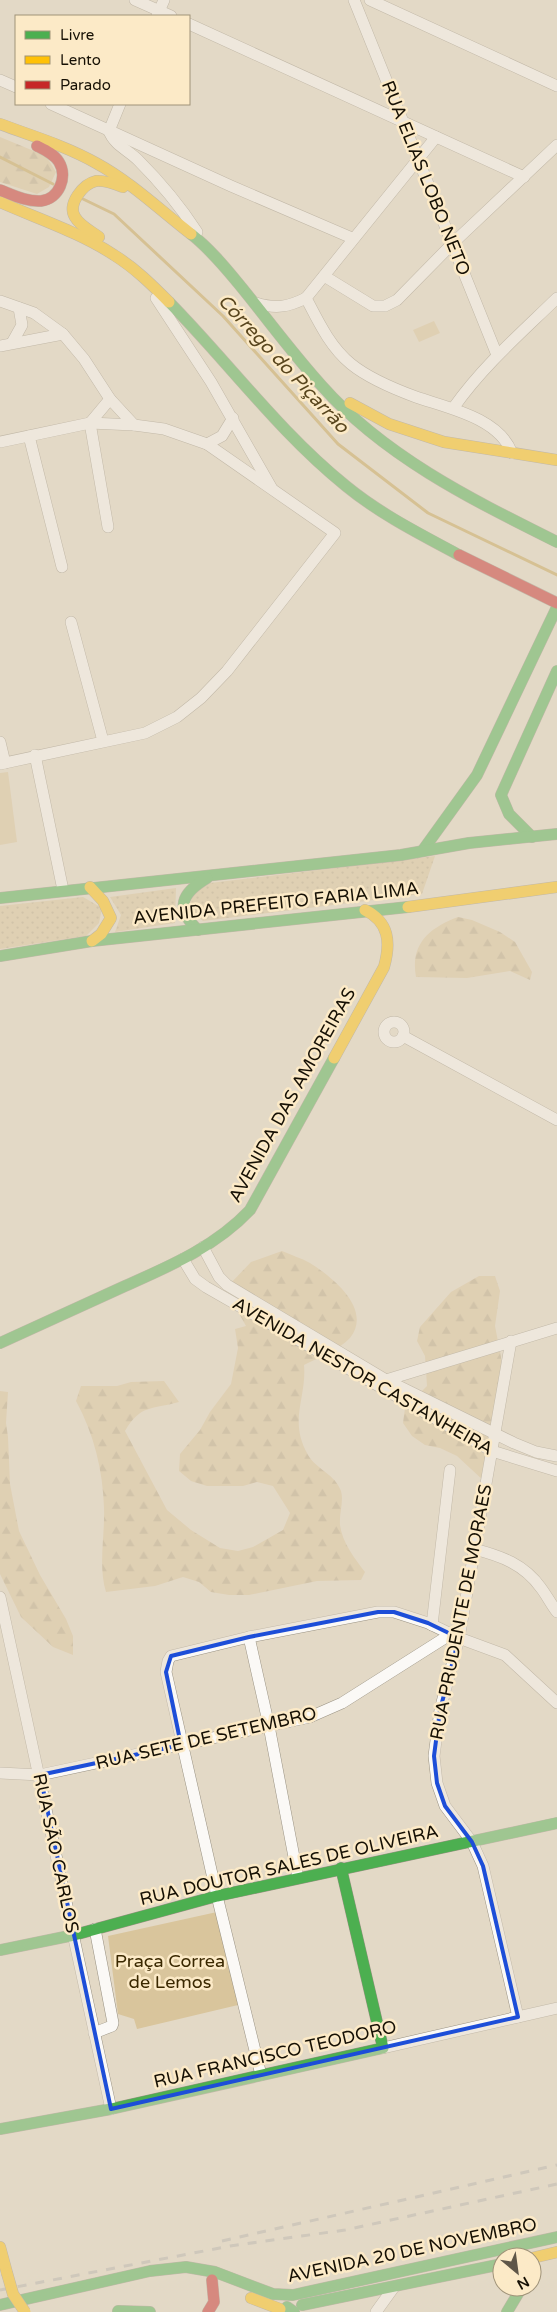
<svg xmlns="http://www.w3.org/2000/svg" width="557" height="2312" font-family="'Varela Round',sans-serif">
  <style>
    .green { fill: #d9c59c }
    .forest { fill: url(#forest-firs) }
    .garden { fill: url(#garden-dots) }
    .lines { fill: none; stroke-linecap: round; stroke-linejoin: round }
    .stream { stroke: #c5a456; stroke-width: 3 }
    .street-casing { stroke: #999283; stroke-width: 12 }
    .fast-casing { stroke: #999283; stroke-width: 12 }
    .slow-casing { stroke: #999283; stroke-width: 12 }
    .jam-casing { stroke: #999283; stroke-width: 12 }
    .street { stroke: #fbf9f6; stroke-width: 11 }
    .fast { stroke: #4caf50; stroke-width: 11 }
    .slow { stroke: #ffc107; stroke-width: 11 }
    .jam { stroke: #c62828; stroke-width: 11 }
    .rail { stroke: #b5b3ae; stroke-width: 3; stroke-dasharray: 9 9; stroke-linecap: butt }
    .slow-bridge-casing { stroke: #999283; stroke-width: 12; stroke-linecap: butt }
    .slow-bridge { stroke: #ffc107; stroke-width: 11 }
    .marked { fill: none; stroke: #1d4ed8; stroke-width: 4; stroke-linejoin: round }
    .labels { text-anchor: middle; stroke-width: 5; stroke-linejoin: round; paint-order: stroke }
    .street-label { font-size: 18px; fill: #161004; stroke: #fceac7 }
    .park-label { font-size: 18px; fill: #3a2800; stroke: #fceac7 }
    .water-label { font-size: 19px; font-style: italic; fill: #59461e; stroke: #fceac7 }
  </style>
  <defs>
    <pattern id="forest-firs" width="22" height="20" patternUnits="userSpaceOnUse" patternTransform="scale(1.25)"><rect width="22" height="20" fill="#d9c59c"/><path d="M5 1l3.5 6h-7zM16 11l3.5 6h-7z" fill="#baa885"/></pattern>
    <pattern id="garden-dots" width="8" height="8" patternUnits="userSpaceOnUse" patternTransform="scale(1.25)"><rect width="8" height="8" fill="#d9c59c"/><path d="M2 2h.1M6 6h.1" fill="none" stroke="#baa885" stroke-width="1.8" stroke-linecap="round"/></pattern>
  </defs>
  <rect width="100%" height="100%" fill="#e3d9c6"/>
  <g class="green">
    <path d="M 434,321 L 440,333 L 419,342 L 413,330 Z"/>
    <path d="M 8,772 L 17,842 L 0,845 L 0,773 Z"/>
    <path d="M 217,1912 L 238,2005 L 137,2029 L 134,2019 L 118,2014 L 108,1936 Z"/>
  </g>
  <g class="forest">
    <path d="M 0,137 L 46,156 L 56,172 L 49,187 L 37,194 L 0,182 Z"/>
    <path d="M 458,917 L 472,920 L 500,932 L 515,942 L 532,972 L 530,980 L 510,971 L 467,978 L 416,977 C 410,944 429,928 458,917 Z"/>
    <path d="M 282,1251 C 291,1255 301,1258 310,1263 C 332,1277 373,1309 350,1338 C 339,1350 318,1358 304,1365 C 307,1398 288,1420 308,1455 C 317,1470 335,1474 341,1491 C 344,1501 339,1514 340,1525 C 342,1542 355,1559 365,1572 L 361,1580 L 317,1581 L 249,1595 L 229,1595 L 211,1592 L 199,1582 L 183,1577 L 155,1586 L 106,1592 C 98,1566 105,1536 104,1508 C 103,1471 94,1434 76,1401 L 81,1386 L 117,1386 L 131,1382 L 164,1381 L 179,1402 C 151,1410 141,1404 125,1431 L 167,1510 L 191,1530 L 220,1548 L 238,1551 L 253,1547 L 283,1530 L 290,1513 L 273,1486 L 257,1482 L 243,1486 L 207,1486 L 191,1481 L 179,1471 L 180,1454 L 200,1430 L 210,1412 L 231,1384 L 238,1348 L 235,1329 L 246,1326 L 231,1299 L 229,1285 L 251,1262 Z"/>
    <path d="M 479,1276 L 495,1276 L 500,1291 L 495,1326 L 501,1357 L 502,1388 L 485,1482 L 457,1456 L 440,1448 L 425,1445 L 412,1436 L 403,1423 L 405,1408 L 427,1386 L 425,1356 L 417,1341 L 420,1327 L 451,1292 Z"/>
    <path d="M 0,1391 L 8,1392 L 6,1423 L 8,1437 L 10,1484 L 19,1531 L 40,1575 L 66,1619 L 73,1636 L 73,1655 L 53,1647 L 21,1617 L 0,1574 Z"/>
  </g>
  <g class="garden">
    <path d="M 435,856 L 422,894 L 203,921 L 193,913 L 190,903 L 194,893 L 210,883 Z"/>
    <path d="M 176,888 L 175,923 L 115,932 L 121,915 L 110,897 Z"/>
    <path d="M 83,897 L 102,908 L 99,923 L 86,936 L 0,949 L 0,906 Z"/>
  </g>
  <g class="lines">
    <g class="stream">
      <path d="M 0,157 L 53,184"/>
      <path d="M 83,199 L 114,214 L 223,316 L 338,444 L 428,513 L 557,575"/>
    </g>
    <g class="street-casing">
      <g id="street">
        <path d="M 135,0 L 171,16"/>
        <path d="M 354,0 L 497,355"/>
        <path d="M 370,0 L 557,86"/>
        <path d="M 157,16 L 164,0"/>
        <path d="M 189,24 L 524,177"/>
        <path d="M 0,80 L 16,87"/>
        <path d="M 51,104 L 231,186 L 352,238"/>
        <path d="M 109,131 C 114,145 128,150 138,160 C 160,182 180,206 197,232"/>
        <path d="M 109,131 L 120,104"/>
        <path d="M 436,137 L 306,298 C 318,321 330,347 351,364 C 367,377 397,390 416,397 C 448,408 499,418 512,453"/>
        <path d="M 324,276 L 373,306 L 385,306 L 397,300 L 452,244 L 557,145"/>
        <path d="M 156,298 L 211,382 L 271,487"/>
        <path d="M 0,301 L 34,313 L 63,334 L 84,359 L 110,399 L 134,425"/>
        <path d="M 256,303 C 276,309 288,307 306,298"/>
        <path d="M 12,343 L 22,325 L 19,308"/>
        <path d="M 0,346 L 63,334"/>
        <path d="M 454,407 C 483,366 521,333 557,298"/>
        <path d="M 29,436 L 62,567"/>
        <path d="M 0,442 L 90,423 L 134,425 L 164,429 L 207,444 L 335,533 L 227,671 L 201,698 L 177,717 L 145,733 L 0,764"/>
        <path d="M 207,444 L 222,436 L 233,418"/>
        <path d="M 108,527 L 90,423 L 110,399"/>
        <path d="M 71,622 L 103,741"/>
        <path d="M 0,742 L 5,763"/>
        <path d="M 35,755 L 63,890"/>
        <circle cx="394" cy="1032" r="10"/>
        <path d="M 403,1036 L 557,1120"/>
        <path d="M 203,1247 L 219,1277 L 227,1285 L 386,1380 L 514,1443 L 536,1452 L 557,1456"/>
        <path d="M 183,1259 L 195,1279 L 206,1287 L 492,1451 L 557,1471"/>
        <path d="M 511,1341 L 459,1638 L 440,1710 L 434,1756 L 437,1783 L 445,1806 L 472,1842 L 483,1866 L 518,2017"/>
        <path d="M 386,1380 L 557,1328"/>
        <path d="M 474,1549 C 501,1556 524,1564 541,1588 C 547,1596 551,1604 557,1612"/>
        <path d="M 0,1597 L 111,2109"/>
        <path d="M 432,1625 L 450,1470"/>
        <path d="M 249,1637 L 269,1726 L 298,1878"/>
        <path d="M 0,1773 L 40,1775 L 310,1717 L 342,1703 L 451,1634"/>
        <path d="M 94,2033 L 112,2026 L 113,2023 L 95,1929"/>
        <path d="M 383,2048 L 557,2008"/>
        <path d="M 261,2075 L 217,1896 L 166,1672 L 168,1661 L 171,1656 L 249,1637 L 378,1612 L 394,1612 L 428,1623 L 459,1638 L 505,1655 L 557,1703"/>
        <path d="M 376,2312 L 394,2287"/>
      </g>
    </g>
    <g class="fast-casing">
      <g id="fast">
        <path d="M 191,234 C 209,248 224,266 238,283 C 266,317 292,353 322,386 C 385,457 473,500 557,542"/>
        <path d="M 169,302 C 229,363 279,432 346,486 C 380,514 420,534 459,555"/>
        <path d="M 532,837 L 509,814 L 501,795 L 557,671"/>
        <path d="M 423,850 L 477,775 L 557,607"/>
        <path d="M 0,898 L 401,855 L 469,843 L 557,834"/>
        <path d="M 198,930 C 174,908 182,893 207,878"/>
        <path d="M 0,956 L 92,941 L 408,907"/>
        <path d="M 0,1343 C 41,1324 83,1305 125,1286 C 170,1266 215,1247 250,1210 L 334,1058"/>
        <path d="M 0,1950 L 74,1935 L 217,1896 L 557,1823"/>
        <path d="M 0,2129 L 111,2109 L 383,2048 L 341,1868"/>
        <path d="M 0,2305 L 150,2271 L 186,2267 L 215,2272 L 273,2294 L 293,2295 L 557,2237"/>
        <path d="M 302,2305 L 502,2264"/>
        <path d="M 287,2307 L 294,2312"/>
        <path d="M 118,2311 L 150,2312"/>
        <path d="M 507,2312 L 522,2287"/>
      </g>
    </g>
    <g class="slow-casing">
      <g id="slow">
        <path d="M 0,124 C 32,136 66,146 96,163 C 131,182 160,210 191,234"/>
        <path d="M 0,202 C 38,219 79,232 114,255 C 135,268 152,285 169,302"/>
        <path d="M 99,237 C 91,231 80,226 75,217 C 67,204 83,184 96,181 C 105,180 115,184 123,187"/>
        <path d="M 350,403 L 389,424 L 444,442 L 557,460"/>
        <path d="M 90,887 L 103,901 L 111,918 L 101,934 L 92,941"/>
        <path d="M 408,907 L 557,887"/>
        <path d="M 334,1058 L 384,967 C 391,942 389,922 365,910"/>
        <path d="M 0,2247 L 7,2273"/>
        <path d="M 532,2258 L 557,2252"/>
        <path d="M 251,2298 L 280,2309"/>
      </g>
    </g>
    <g class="jam-casing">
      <g id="jam">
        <path d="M 0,190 C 13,195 27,202 41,201 C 59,199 68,177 59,162 C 54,154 45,150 37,146"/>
        <path d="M 459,555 L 557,603"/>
        <path d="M 208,2312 L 214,2302 L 212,2280"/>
      </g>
    </g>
    <use href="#street" class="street"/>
    <use href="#fast" class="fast"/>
    <use href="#slow" class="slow"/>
    <use href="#jam" class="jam"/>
    <g class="rail">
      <path d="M 222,2241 L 557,2165"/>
      <path d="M 0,2290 L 230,2246 L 345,2230 L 557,2184"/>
    </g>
    <g class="slow-bridge-casing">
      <path id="slow-bridge" d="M 7,2273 L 13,2294 L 25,2312"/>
    </g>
    <use href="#slow-bridge" class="slow-bridge"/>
  </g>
  <path d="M0 0H557V2312H0ZM 378,1612 L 394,1612 L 428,1623 L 459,1638 L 440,1710 L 434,1756 L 437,1783 L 445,1806 L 472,1842 L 483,1866 L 518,2017 L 111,2109 L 40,1775 L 181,1745 L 166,1672 L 171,1656 L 249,1637 Z" fill="#e3d9c6" fill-opacity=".55" fill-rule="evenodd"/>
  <path class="marked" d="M 378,1612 L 394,1612 L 428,1623 L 459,1638 L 440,1710 L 434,1756 L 437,1783 L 445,1806 L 472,1842 L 483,1866 L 518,2017 L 111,2109 L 40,1775 L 181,1745 L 166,1672 L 171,1656 L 249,1637 Z"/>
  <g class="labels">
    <g class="street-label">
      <text transform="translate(426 178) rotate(68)" y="6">RUA ELIAS LOBO NETO</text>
      <text transform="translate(276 903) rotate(-6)" y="6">AVENIDA PREFEITO FARIA LIMA</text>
      <text transform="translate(292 1095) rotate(-61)" y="6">AVENIDA DAS AMOREIRAS</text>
      <text transform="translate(363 1376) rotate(30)" y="6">AVENIDA NESTOR CASTANHEIRA</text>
      <text transform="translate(461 1612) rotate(-79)" y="6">RUA PRUDENTE DE MORAES</text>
      <text transform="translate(206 1738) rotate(-13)" y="6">RUA SETE DE SETEMBRO</text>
      <text transform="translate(56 1853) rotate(78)" y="6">RUA SÃO CARLOS</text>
      <text transform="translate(289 1865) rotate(-13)" y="6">RUA DOUTOR SALES DE OLIVEIRA</text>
      <text transform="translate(275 2054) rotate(-13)" y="6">RUA FRANCISCO TEODORO</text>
      <text transform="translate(412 2250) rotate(-12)" y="6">AVENIDA 20 DE NOVEMBRO</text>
    </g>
    <g class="park-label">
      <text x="170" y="1967">Praça Correa<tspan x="170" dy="21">de Lemos</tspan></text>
    </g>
    <g class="water-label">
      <text transform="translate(284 363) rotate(47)" y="7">Córrego do Piçarrão</text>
    </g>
  </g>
  <rect x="15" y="15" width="175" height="90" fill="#fceac7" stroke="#a09379"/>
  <rect x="25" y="31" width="25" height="8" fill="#4caf50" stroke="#a09379"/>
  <text x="60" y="40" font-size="15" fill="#161004">Livre</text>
  <rect x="25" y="56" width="25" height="8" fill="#ffc107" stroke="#a09379"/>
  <text x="60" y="65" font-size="15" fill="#161004">Lento</text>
  <rect x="25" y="81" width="25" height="8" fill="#c62828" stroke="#a09379"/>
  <text x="60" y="90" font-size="15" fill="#161004">Parado</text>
  <g transform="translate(517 2272) rotate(151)"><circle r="24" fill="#fceac7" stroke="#a09379"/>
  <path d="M0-4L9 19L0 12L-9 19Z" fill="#5e5648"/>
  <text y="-8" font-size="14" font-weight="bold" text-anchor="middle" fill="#161004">N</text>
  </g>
</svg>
